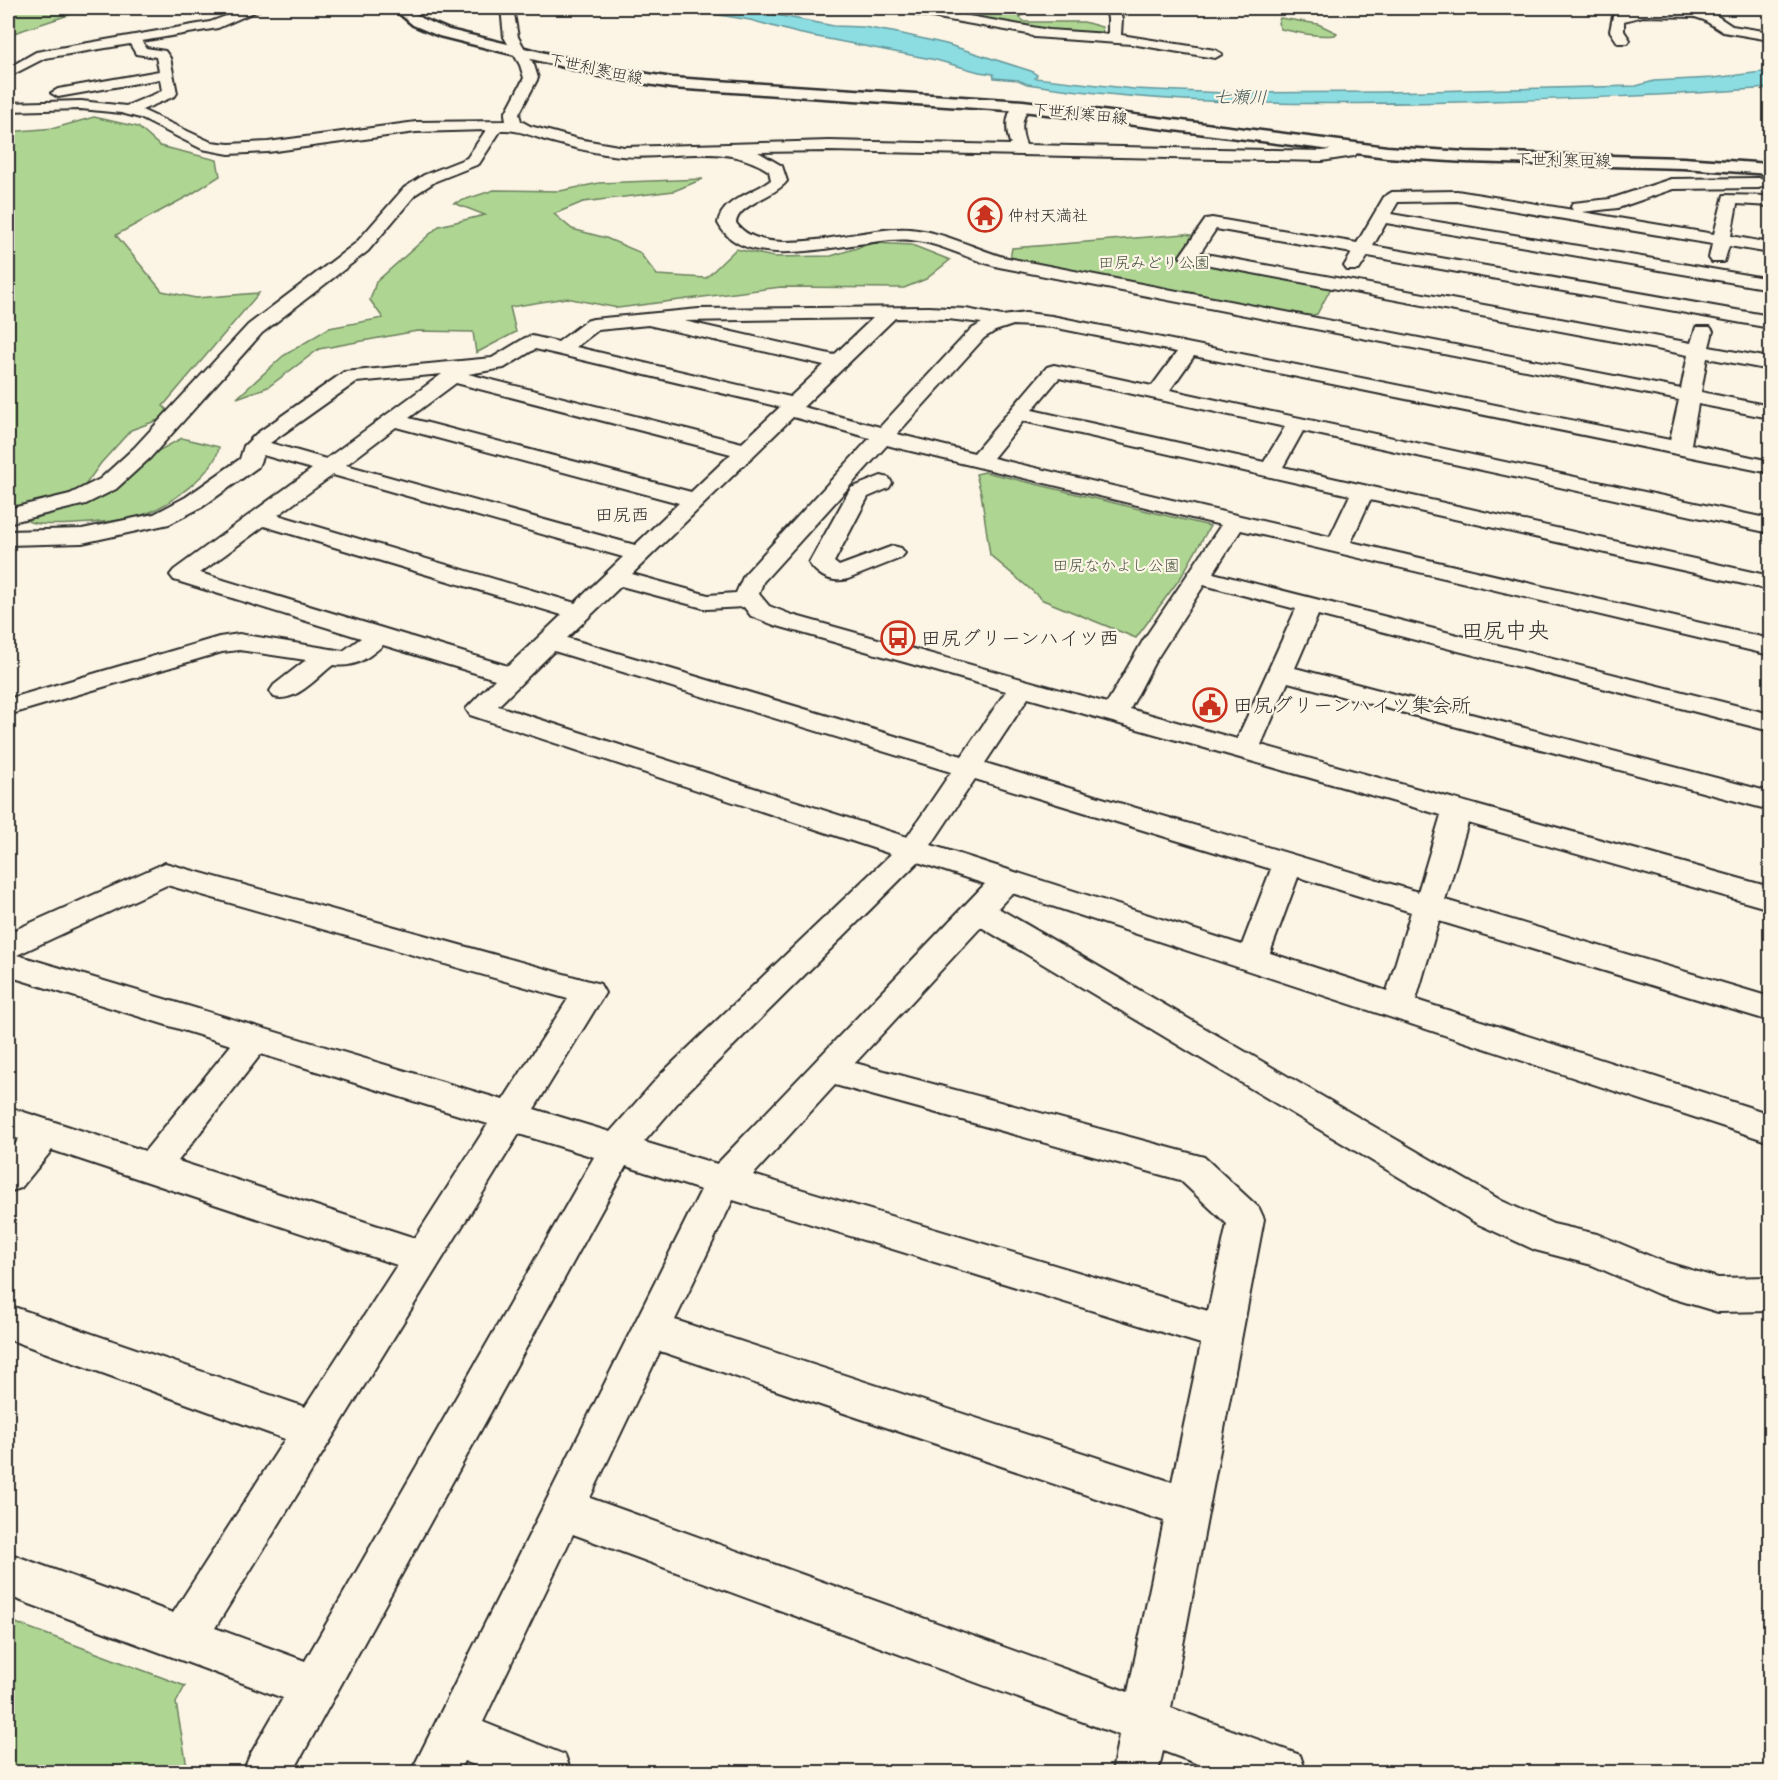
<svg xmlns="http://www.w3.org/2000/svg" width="1778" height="1780" font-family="Kalam,'Klee One',sans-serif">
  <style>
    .green { fill: #aed692; stroke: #6c805e; stroke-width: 1.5 }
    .water { fill: #8bdde2; stroke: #659699; stroke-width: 1.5 }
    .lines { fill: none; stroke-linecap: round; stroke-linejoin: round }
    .minor-casing { stroke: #2b2b2b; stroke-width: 4 }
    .major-casing { stroke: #2b2b2b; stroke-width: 5 }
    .minor { fill: #fcf5e5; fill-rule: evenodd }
    .major { fill: #fcf5e5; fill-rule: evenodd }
    .labels { text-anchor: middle; stroke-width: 4.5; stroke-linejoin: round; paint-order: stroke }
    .far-street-label { font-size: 16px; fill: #2b2b2b; stroke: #fcf5e5 }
    .far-poi-label { font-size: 16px; fill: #2b2b2b; stroke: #fcf5e5; text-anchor: start }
    .far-park-label { font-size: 16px; fill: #4c5645; stroke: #fcf5e5 }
    .far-water-label { font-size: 18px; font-style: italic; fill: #435859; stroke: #fcf5e5 }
    .far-quarter-label { font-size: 18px; fill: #2b2b2b; stroke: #fcf5e5 }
    .poi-label { font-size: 20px; fill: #2b2b2b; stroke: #fcf5e5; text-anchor: start }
    .quarter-label { font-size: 22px; fill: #2b2b2b; stroke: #fcf5e5 }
  </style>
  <rect width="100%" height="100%" fill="#fcf5e5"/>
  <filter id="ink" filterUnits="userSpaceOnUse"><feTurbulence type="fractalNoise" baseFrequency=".0167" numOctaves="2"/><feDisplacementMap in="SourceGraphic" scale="12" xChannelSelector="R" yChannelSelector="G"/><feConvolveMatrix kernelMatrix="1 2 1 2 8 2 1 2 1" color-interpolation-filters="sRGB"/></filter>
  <g filter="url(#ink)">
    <g class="green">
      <path d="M 8,8 L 90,8 L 8,35 Z"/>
      <path d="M 969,8 L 1019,8 L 1014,9 L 1024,13 L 1020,18 L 1025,22 L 1084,22 L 1102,27 L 1103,34 L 1053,31 L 960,14 L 960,11 Z"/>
      <path d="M 1280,18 L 1318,24 L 1337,33 L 1335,35 C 1317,37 1299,33 1281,29 L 1278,23 Z"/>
      <path d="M 94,117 L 138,127 L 160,146 L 217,160 L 220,176 L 190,195 L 116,235 L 162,291 L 196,298 L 259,293 L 163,406 L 172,415 L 131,430 L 101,463 L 83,488 L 145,463 L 156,452 L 182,438 L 219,447 C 216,472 168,506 145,514 C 126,522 49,528 30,522 C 22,520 14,511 8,506 L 8,132 L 55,128 Z"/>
      <path d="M 703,179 L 674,191 L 583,202 L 554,214 L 572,229 L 606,238 L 639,252 L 657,275 L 706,278 L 736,249 L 774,257 L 831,256 L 873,243 L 912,245 L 950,260 L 926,279 L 904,288 L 781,287 L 618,308 L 566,298 L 510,307 L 516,332 L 476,353 L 473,332 L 417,331 L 319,349 L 268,387 L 237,398 L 283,356 L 329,328 L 383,318 L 370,300 L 376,282 L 439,226 L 485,215 L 454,203 L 494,190 L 560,191 L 599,183 Z"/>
      <path d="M 1185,234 L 1196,236 L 1180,258 L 1328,285 L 1331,288 L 1317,314 L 1309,316 L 1010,259 L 1012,248 Z"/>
      <path d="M 985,472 L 1210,526 L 1181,577 L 1136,638 L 1043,600 L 990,555 L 981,493 L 976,474 Z"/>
      <path d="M 8,1620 L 185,1686 L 176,1703 L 188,1772 L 8,1772 Z"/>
    </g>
    <path class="water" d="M 677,8 L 740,8 L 834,26 L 863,27 L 898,33 L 946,44 L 1031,71 L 1037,75 L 1035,78 L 1134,89 L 1225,93 L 1384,92 L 1636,86 L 1654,81 L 1713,78 L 1770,71 L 1770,88 C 1666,96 1562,99 1458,102 C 1314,105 1169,106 1027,84 L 1018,80 L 994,78 L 993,74 L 979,72 L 936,60 L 797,33 L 750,20 Z"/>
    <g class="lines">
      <g class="minor-casing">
        <g id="minor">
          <path d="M 247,8 L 263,8 L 218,28 L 142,41 L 146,48 L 165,51 L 170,58 L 177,93 L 175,96 L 142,110 L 211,142 L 229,144 L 268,142 L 416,122 L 506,121 L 505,114 L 524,78 L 520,65 L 504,37 L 501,8 L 513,8 L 518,37 L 534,65 L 538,78 L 519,114 L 521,121 L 530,126 L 578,139 L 624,147 L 829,141 L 1011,145 C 1005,131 1004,106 1023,102 L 1030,106 C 1021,119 1020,130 1026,145 L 1322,151 C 1332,150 1352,144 1360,146 L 1362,149 L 1354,156 L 1322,161 L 829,151 L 758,152 L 782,166 L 787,181 C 775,197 738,204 736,223 C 764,264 866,225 910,229 C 943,232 971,247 1003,257 L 1681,389 L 1688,355 L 1189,261 L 1183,260 L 1180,256 L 1206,219 L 1212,218 L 1357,243 L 1384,197 L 1392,192 L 1457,191 L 1573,210 L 1571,207 L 1573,203 L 1610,199 L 1671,179 L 1759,178 L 1767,183 L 1759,188 L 1673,189 L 1618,208 L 1582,212 L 1714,234 L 1724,195 L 1770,196 L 1770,206 L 1737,204 L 1731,236 L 1770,243 L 1770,253 L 1729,246 L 1724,262 L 1712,262 L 1709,258 L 1712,244 L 1457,201 L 1398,202 L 1391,214 L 1770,279 L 1770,289 L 1386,223 L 1373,246 L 1770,316 L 1770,328 L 1368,256 L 1359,270 L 1347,270 L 1344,266 L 1352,253 L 1216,229 L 1200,253 L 1691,343 L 1696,327 L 1710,327 L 1713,331 L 1709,347 L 1770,358 L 1770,370 L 1707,358 L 1701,392 L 1770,406 L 1770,418 L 1698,404 L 1691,444 L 1770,461 L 1770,473 L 1194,356 L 1170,390 L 1770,519 L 1770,533 L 1303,431 L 1283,467 L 1770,576 L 1770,590 L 1370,500 L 1351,542 L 1770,639 L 1770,655 L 1241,530 L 1213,573 L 1770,714 L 1770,731 L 1318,615 L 1295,668 L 1770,792 L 1770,810 L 1288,682 L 1261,745 L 1770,887 L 1770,909 L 1468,823 L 1445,900 L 1770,997 L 1770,1021 L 1439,921 L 1416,1000 L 1770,1114 L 1770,1142 L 1012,893 L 998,908 L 1502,1201 L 1553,1224 L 1597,1234 L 1664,1262 L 1718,1278 L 1770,1277 L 1770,1311 L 1718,1312 L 1658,1294 L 1592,1265 L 1535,1250 L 1476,1223 L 981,927 L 855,1063 L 1204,1157 L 1259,1208 L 1264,1219 L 1171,1708 L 1300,1755 L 1306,1772 L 1220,1772 L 1163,1751 L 1158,1772 L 1112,1772 L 1119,1735 L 573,1534 L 483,1722 L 565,1755 L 571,1772 L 492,1772 L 464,1761 L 458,1772 L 411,1772 L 701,1190 L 626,1166 L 293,1772 L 243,1772 L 250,1755 L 283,1698 L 8,1596 L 8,1553 L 173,1613 L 285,1439 L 8,1339 L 8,1305 L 305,1407 L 397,1265 L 52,1150 L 21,1188 L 8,1192 L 8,1153 L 19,1139 L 8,1135 L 8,1107 L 145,1151 L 231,1045 L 8,976 L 8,933 L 165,863 L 600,984 L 605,993 L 534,1109 L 610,1132 L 662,1073 L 891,854 L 470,715 L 466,709 L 495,679 L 383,645 C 367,659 355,668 333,665 C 316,678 296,703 274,697 L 270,691 L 274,685 L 306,660 L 239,650 L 222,652 L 8,715 L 8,699 L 219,637 L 239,634 L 343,651 L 361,638 L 174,580 L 170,575 L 174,570 L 312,469 L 263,455 L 258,467 L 202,507 L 169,524 L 82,543 L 8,545 L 8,531 L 82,529 L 154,514 L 186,497 L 240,459 L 244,446 L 256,434 L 344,372 L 492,358 L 525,338 L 532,336 L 558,342 L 586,321 L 593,319 L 699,309 L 929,307 L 966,309 L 1002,316 L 1026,313 L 1052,316 L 1670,440 L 1679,400 L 999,267 C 969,260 942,243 911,240 C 862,235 747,280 718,223 C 722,199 754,193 771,180 L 769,171 C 721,139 665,163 612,155 C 589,152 567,146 545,140 C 530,135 516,129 501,130 L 479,164 L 436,181 L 416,194 L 368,251 L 262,333 L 150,458 L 116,489 L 86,504 L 8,523 L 8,509 L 70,494 L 100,479 L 134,448 L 248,325 L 356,243 L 404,188 L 424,175 L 467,158 L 486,130 L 416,132 L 268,152 L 229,154 L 202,149 L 140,118 L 121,113 L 81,109 L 8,111 L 8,103 L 81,101 L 126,106 L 162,91 L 160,79 L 58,97 L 51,93 L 58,89 L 159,71 L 156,57 L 136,54 L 130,44 L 45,58 L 8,77 L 8,68 L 36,52 L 210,22 ZM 873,318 L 834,355 L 684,321 ZM 895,318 L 948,319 L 982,323 L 970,330 L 880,427 L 803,407 ZM 648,325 L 824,365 L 790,397 L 576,347 L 598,330 ZM 1013,325 L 1052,327 L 1177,352 L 1152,386 L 1054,365 L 1047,367 L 974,453 L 897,434 L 984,338 L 995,331 ZM 535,349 L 561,355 L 780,407 L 742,443 L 468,374 L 504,368 ZM 442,374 L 326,459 L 270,443 L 356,382 ZM 1059,378 L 1285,427 L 1264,462 L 1032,410 ZM 456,383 L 731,454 L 691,492 L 409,418 ZM 793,417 L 870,438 L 744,575 L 736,593 L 708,595 L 632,574 ZM 1023,421 L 1350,495 L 1330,537 L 993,458 ZM 396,427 L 679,503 L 635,545 L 346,465 ZM 887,445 L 898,448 L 1221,525 L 1144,639 L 1107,703 L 792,615 L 769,606 L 759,594 L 763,582 ZM 333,475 L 623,557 L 575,603 L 278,515 ZM 264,526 L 562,615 L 508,666 L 200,573 ZM 1204,585 L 1296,609 L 1237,739 L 1130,709 L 1154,663 ZM 621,586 L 707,609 L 744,607 L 751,616 L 774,625 L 1006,691 L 962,756 L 567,638 ZM 554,651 L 951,772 L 907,837 L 498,706 ZM 1028,698 L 1441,815 L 1418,892 L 985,763 ZM 975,779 L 1271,869 L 1242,945 L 931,845 ZM 918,862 L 985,884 L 717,1164 L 644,1142 L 686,1093 ZM 1298,877 L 1411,912 L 1387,991 L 1270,953 ZM 167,885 L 568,999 L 503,1100 L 17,955 ZM 261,1054 L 488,1124 L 415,1238 L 178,1161 ZM 835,1085 L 1180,1180 L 1227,1224 L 1208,1311 L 753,1175 ZM 519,1134 L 594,1157 L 305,1661 L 215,1628 ZM 733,1200 L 1201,1344 L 1172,1482 L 675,1320 ZM 660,1351 L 1164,1521 L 1128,1692 L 590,1498 Z"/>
          <path d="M 898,8 L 923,8 L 1049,30 L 1108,34 L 1108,19 L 1106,8 L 1118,8 L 1122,19 L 1121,35 L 1215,50 L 1222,54 L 1215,58 L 1131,44 L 1034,37 L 1028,34 L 904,12 Z"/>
          <path d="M 1643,8 L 1696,9 L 1714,14 L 1732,26 L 1770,32 L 1770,40 L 1723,32 L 1704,20 L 1695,17 L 1643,16 L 1624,21 L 1624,31 L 1630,40 L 1628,43 L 1618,43 L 1610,31 L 1613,16 L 1623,11 Z"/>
          <path d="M 881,476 L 889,478 L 892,483 L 889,488 L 868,497 L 834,562 L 839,566 L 893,546 L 901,548 L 905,553 L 901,558 L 848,579 C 832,583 819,577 809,563 L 848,493 L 851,488 Z"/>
        </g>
      </g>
      <g class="major-casing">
        <path id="major" d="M 393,8 L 408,8 L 423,19 L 449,30 L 600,66 L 672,78 L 1023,101 L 1387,147 L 1466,152 L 1683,158 L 1770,164 L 1770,174 L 1683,168 L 1466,162 L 1387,157 L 1023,111 L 672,88 L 600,76 L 439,36 L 413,25 Z"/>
      </g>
      <use href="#minor" class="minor"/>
      <use href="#major" class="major"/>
    </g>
  </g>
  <defs>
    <g id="temple-ring" transform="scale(1.725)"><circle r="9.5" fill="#fcf5e5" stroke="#c8321e" stroke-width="1.5"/><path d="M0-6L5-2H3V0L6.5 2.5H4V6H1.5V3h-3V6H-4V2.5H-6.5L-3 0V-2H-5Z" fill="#c8321e"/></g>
    <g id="bus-ring" transform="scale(1.725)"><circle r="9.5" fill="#fcf5e5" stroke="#c8321e" stroke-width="1.5"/><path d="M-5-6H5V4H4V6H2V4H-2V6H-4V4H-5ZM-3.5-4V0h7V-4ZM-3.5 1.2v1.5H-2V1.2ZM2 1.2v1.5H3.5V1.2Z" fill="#c8321e"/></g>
    <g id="civic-ring" transform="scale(1.725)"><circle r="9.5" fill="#fcf5e5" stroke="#c8321e" stroke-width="1.5"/><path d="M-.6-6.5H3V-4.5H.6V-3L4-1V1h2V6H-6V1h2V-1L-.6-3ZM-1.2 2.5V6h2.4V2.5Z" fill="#c8321e"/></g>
  </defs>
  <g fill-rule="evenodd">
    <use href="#temple-ring" x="985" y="215"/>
    <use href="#bus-ring" x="898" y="638"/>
    <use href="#civic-ring" x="1210" y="705"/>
  </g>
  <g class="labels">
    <g class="far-street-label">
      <text transform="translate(596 68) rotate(12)" y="6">下世利寒田線</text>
      <text transform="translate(1080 113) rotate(6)" y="6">下世利寒田線</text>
      <text transform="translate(1563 159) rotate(1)" y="6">下世利寒田線</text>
    </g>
    <g class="far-poi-label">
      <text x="1008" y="221">仲村天満社</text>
    </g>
    <g class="far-park-label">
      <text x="1154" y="268">田尻みどり公園</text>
      <text x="1116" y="571">田尻なかよし公園</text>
    </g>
    <g class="far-water-label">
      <text transform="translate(1240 97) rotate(1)" y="6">七瀬川</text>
    </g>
    <g class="far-quarter-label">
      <text x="622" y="521">田尻西</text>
    </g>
    <g class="poi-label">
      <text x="921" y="645">田尻グリーンハイツ西</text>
      <text x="1233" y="712">田尻グリーンハイツ集会所</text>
    </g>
    <g class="quarter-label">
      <text x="1505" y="638">田尻中央</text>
    </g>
  </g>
  <rect width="1778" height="1780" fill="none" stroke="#fcf5e5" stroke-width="30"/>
  <rect x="15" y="15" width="1748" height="1750" fill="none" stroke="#2b2b2b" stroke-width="2" filter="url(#ink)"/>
</svg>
